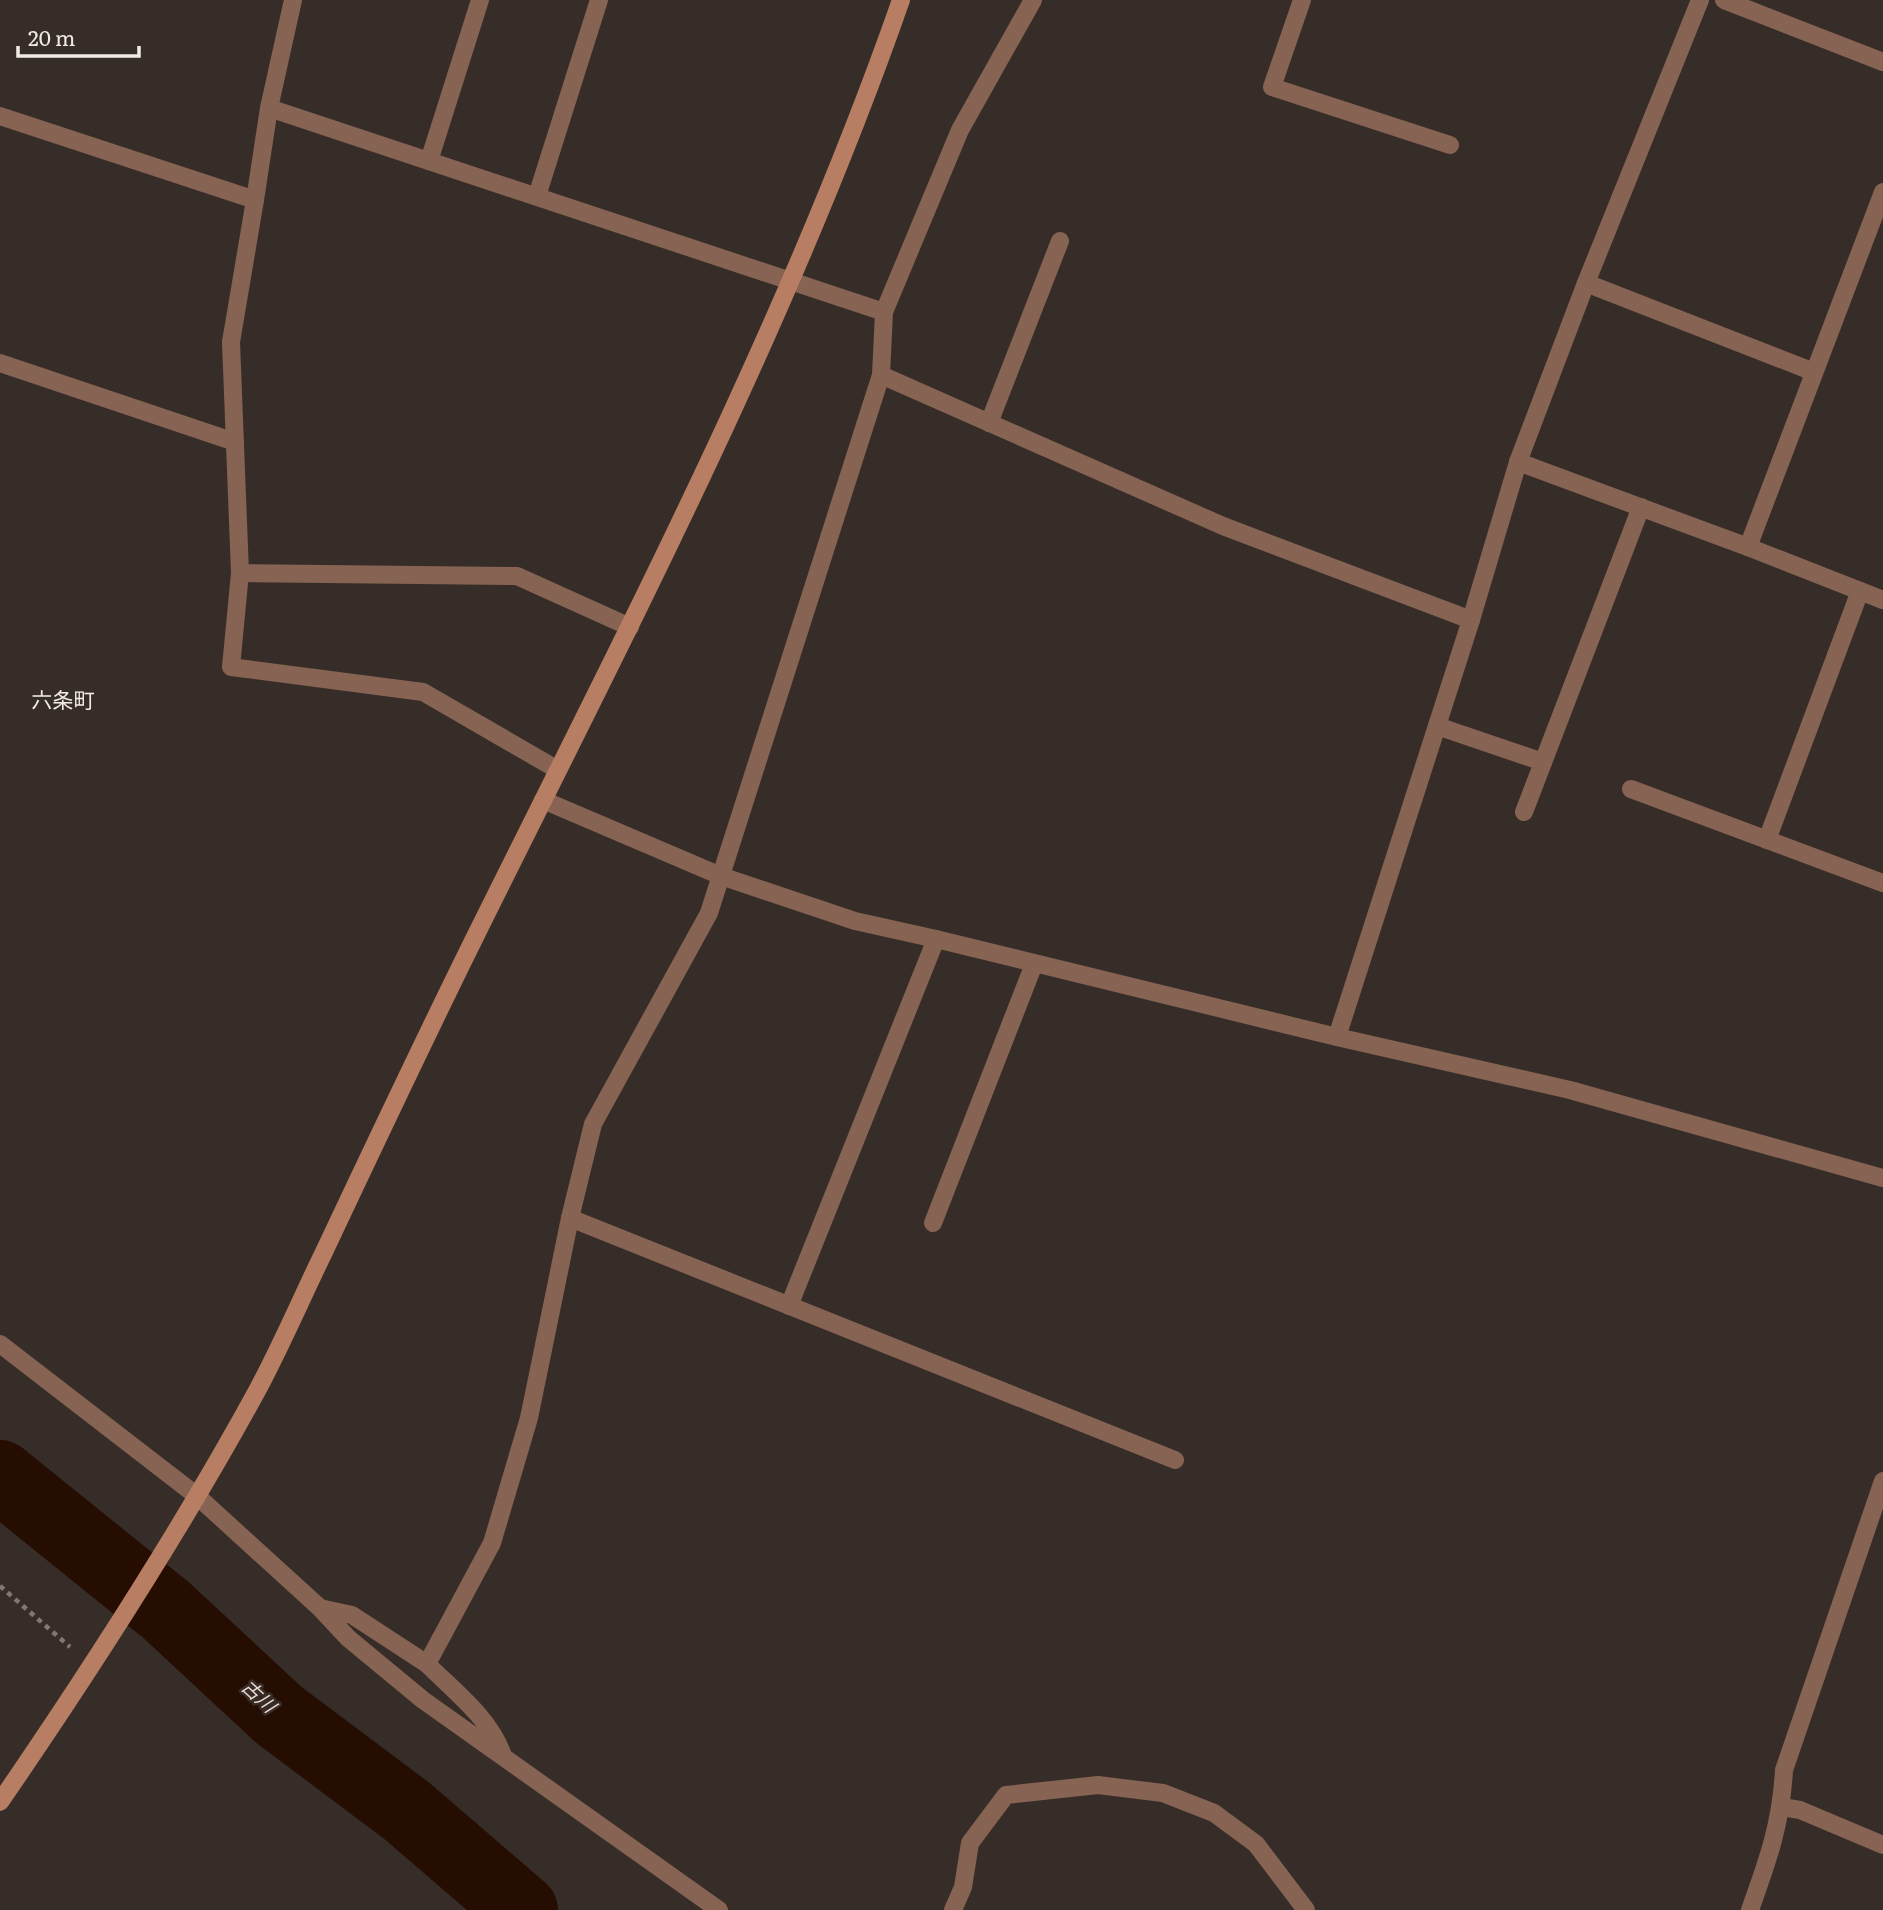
<svg xmlns="http://www.w3.org/2000/svg" width="1883" height="1910" font-family="Literata,'Noto Sans JP',serif">
  <style>
    .lines { fill: none; stroke-linecap: round; stroke-linejoin: round }
    .river { stroke: #260d02; stroke-width: 72 }
    .path { stroke: #817874; stroke-width: 4.5; stroke-dasharray: 5 5; stroke-linecap: butt }
    .lane { stroke: #866352; stroke-width: 18 }
    .street { stroke: #866352; stroke-width: 18 }
    .secondary { stroke: #b77e63; stroke-width: 18 }
    .labels { text-anchor: middle; stroke-width: 5; stroke-linejoin: round; paint-order: stroke }
    .water-label { font-size: 19px; font-style: italic; fill: #f0d9ce; stroke: #372d28 }
    .quarter-label { font-size: 21px; fill: #f1eae7; stroke: #372d28 }
  </style>
  <rect width="100%" height="100%" fill="#372d28"/>
  <g class="lines">
    <path class="river" d="M 0,1476 L 166,1610 L 279,1715 L 407,1811 L 522,1910"/>
    <path class="path" d="M 0,1586 L 70,1647"/>
    <path class="lane" d="M 1782,1807 L 1800,1810 L 1883,1845"/>
    <g class="street">
      <path d="M 1302,0 L 1272,87 L 1450,145"/>
      <path d="M 1724,0 L 1883,62"/>
      <path d="M 269,108 L 293,0"/>
      <path d="M 0,116 L 255,200 L 269,108 L 884,312"/>
      <path d="M 429,161 L 480,0"/>
      <path d="M 537,196 L 599,0"/>
      <path d="M 255,200 L 231,342 L 240,573 L 517,576 L 630,627"/>
      <path d="M 1586,283 L 1814,372"/>
      <path d="M 0,363 L 235,442"/>
      <path d="M 881,375 L 884,312 L 960,130 L 1033,0"/>
      <path d="M 989,423 L 1060,241"/>
      <path d="M 1518,462 L 1748,547 L 1883,600"/>
      <path d="M 1748,547 L 1883,192"/>
      <path d="M 240,573 L 231,667 L 423,692 L 558,770"/>
      <path d="M 1437,726 L 1543,762"/>
      <path d="M 1631,789 L 1883,883"/>
      <path d="M 543,800 L 721,876 L 855,921 L 936,939 L 1337,1037 L 1570,1090 L 1883,1178"/>
      <path d="M 1524,812 L 1641,507"/>
      <path d="M 1767,840 L 1860,591"/>
      <path d="M 1337,1037 L 1471,620 L 1518,462 L 1586,283 L 1700,0"/>
      <path d="M 570,1218 L 1175,1460"/>
      <path d="M 933,1223 L 1034,964"/>
      <path d="M 789,1306 L 936,939"/>
      <path d="M 0,1344 L 197,1496 L 320,1608 L 348,1638 L 423,1700 L 719,1910"/>
      <path d="M 320,1608 L 352,1615 L 427,1664"/>
      <path d="M 503,1756 C 491,1719 455,1692 427,1664 L 492,1543 L 529,1418 L 570,1218 L 593,1124 L 709,913 L 881,375 L 1223,526 L 1471,620"/>
      <path d="M 953,1910 L 963,1887 L 970,1843 L 1006,1795 L 1098,1785 L 1163,1793 L 1214,1813 L 1256,1844 L 1306,1910"/>
      <path d="M 1750,1910 C 1768,1860 1781,1824 1784,1770 L 1883,1481"/>
    </g>
    <path class="secondary" d="M 0,1802 C 92,1668 180,1532 258,1389 C 282,1344 302,1297 324,1252 C 373,1148 422,1044 473,941 C 626,632 787,326 901,0"/>
  </g>
  <g class="labels">
    <g class="water-label">
      <text transform="translate(259 1696) rotate(43)" y="7">古川</text>
    </g>
    <g class="quarter-label">
      <text x="63" y="708">六条町</text>
    </g>
  </g>
  <path d="M18 46v10h121v-10" fill="none" stroke="#f1eae7" stroke-width="3.5"/>
  <text x="28" y="46" font-size="21" fill="#f1eae7" stroke="#372d28" stroke-width="5" paint-order="stroke">20 m</text>
</svg>
